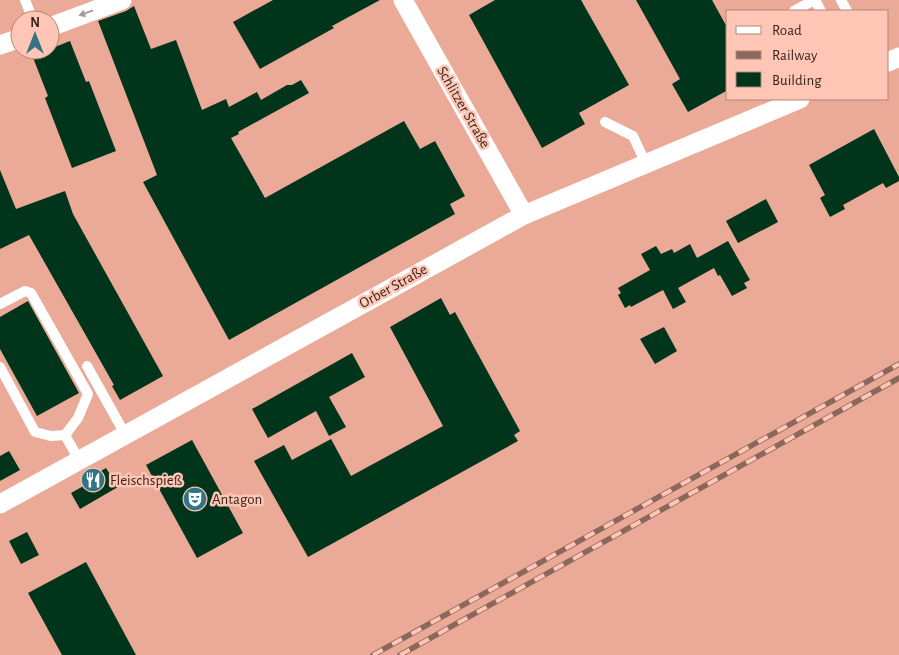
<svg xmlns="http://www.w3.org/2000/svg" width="899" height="655" font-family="'Alegreya Sans',sans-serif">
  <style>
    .built { fill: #eaaa97; fill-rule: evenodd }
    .building { fill: #00341b }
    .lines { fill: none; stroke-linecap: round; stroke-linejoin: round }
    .lane { stroke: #fff; stroke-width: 10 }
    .street { stroke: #fff; stroke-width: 19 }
    .rail-casing { stroke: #8c675c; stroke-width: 5.5 }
    .rail { stroke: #ffc6b5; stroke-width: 4; stroke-dasharray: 11; stroke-linecap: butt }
    .oneway { fill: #a59c99 }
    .labels { text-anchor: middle; stroke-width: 5; stroke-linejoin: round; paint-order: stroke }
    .street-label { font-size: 15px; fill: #38231d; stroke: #ffc6b5 }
    .poi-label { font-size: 15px; fill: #38231d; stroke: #ffc6b5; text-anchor: start }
  </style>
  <rect width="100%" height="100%" fill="#f1b9a8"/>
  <path class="built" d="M 0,0 L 899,0 L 899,655 L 0,655 ZM 728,11 L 888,11 L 888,99 L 728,99 ZM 20,20 L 50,20 L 50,50 L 20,50 Z"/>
  <g class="building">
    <path d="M 273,0 L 380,0 L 332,26 L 334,28 L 260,69 L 233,22 Z"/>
    <path d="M 495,0 L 581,0 L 629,85 L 579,113 L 585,124 L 542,148 L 469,15 Z"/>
    <path d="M 636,0 L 712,0 L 728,29 L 728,90 L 688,112 L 672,84 L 680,79 Z"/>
    <path d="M 134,6 L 151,49 L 176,40 L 202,110 L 226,99 L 229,107 L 257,92 L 261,100 L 287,85 L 292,85 L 301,80 L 309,93 L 238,132 L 239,134 L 231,138 L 265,198 L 404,121 L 420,149 L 435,141 L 465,196 L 450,204 L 455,214 L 229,340 L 143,182 L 157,175 L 98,21 L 126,11 Z"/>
    <path d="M 70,41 L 86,82 L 89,81 L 116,151 L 72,168 L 45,98 L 48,96 L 32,55 L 50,50 L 50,49 Z"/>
    <path d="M 874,129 L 899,177 L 899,181 L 886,188 L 883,183 L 843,205 L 845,209 L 830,217 L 820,198 L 825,195 L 809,165 Z"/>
    <path d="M 0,170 L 16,209 L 65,191 L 73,214 L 163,376 L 120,400 L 112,386 L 114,385 L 29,235 L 0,249 Z"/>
    <path d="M 766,199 L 778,222 L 738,243 L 726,221 Z"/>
    <path d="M 728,241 L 750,280 L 744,283 L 747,288 L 732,296 L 720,275 L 718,276 L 714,268 L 678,288 L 686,302 L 673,309 L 663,290 L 631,307 L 630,305 L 625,308 L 618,295 L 621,293 L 618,288 L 650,270 L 641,254 L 656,246 L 661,254 L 672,249 L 674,253 L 690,244 L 697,258 Z"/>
    <path d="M 441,298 L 450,315 L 455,312 L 520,431 L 514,435 L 518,441 L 308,557 L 254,461 L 284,445 L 292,460 L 331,439 L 351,476 L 443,426 L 390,327 Z"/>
    <path d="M 28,301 L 79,393 L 37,416 L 0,349 L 0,317 Z"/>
    <path d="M 664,327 L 677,351 L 655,364 L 640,339 Z"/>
    <path d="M 352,353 L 365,377 L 329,397 L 346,427 L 329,436 L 316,411 L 268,438 L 252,409 Z"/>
    <path d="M 192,440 L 243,533 L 197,558 L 146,465 Z"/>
    <path d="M 9,451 L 20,470 L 0,481 L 0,456 Z"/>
    <path d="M 106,468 L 118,487 L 80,509 L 71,493 L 96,479 L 94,475 Z"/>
    <path d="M 27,532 L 39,555 L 21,564 L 9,541 Z"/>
    <path d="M 86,562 L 129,642 L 136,655 L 62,655 L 28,593 Z"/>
  </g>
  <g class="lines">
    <g class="lane">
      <path d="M 25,0 L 33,20"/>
      <path d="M 815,0 L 821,11"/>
      <path d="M 841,0 L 847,11"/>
      <path d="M 794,11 L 814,0"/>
      <path d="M 605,122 L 633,136 L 646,164"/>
      <path d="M 0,304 L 25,291 L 31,293 L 88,394 L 78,418 L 65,435 L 51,436 L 35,432 L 0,367"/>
      <path d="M 87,366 L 125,434"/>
      <path d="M 65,435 L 79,460"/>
    </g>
    <g class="street">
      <path d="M 403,0 L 524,215"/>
      <path d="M 50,27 L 122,0"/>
      <path d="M 0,45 L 20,38"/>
      <path d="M 888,62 L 899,57"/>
      <path d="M 0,504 L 524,215 L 800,99"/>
    </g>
    <g class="rail-casing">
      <g id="rail">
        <path d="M 373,655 L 899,364"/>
        <path d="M 400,655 L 899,378"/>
      </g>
    </g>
    <use href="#rail" class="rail"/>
  </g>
  <defs><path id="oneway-solid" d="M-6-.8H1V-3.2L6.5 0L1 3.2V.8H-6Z" transform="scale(1.25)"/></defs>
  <use class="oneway" href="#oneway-solid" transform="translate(86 13) rotate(160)"/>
  <defs>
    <g id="restaurant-disc" transform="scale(1.25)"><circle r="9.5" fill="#317485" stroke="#ffc6b5"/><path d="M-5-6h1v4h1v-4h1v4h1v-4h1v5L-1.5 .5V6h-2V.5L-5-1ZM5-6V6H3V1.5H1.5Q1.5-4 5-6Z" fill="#fff"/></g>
    <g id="theatre-disc" transform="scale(1.25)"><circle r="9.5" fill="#317485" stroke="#ffc6b5"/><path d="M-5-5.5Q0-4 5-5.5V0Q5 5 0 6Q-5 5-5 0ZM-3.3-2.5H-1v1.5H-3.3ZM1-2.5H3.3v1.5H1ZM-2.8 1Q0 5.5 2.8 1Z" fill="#fff"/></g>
  </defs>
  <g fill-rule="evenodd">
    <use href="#restaurant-disc" x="93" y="480"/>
    <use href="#theatre-disc" x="195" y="499"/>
  </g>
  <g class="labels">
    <g class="street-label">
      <text transform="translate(464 107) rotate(60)" y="5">Schlitzer Straße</text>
      <text transform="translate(393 286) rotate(-29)" y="5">Orber Straße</text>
    </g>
    <g class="poi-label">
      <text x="110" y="485">Fleischspieß</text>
      <text x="212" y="504">Antagon</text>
    </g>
  </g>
  <rect x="726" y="10" width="162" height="90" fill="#ffc6b5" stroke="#af8578"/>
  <rect x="736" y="26" width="25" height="8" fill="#ffffff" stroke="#af8578"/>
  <text x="772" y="35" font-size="15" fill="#38231d">Road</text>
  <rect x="736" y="51" width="25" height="8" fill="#8c675c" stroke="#af8578"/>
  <text x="772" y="60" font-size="15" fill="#38231d">Railway</text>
  <rect x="736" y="72" width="25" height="15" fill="#00341b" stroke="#af8578"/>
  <text x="772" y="85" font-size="15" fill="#38231d">Building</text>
  <g transform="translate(35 35)"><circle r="24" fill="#ffc6b5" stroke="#af8578"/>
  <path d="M0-4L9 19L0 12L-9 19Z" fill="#317485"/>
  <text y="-8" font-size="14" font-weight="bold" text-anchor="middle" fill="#38231d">N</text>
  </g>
</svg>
